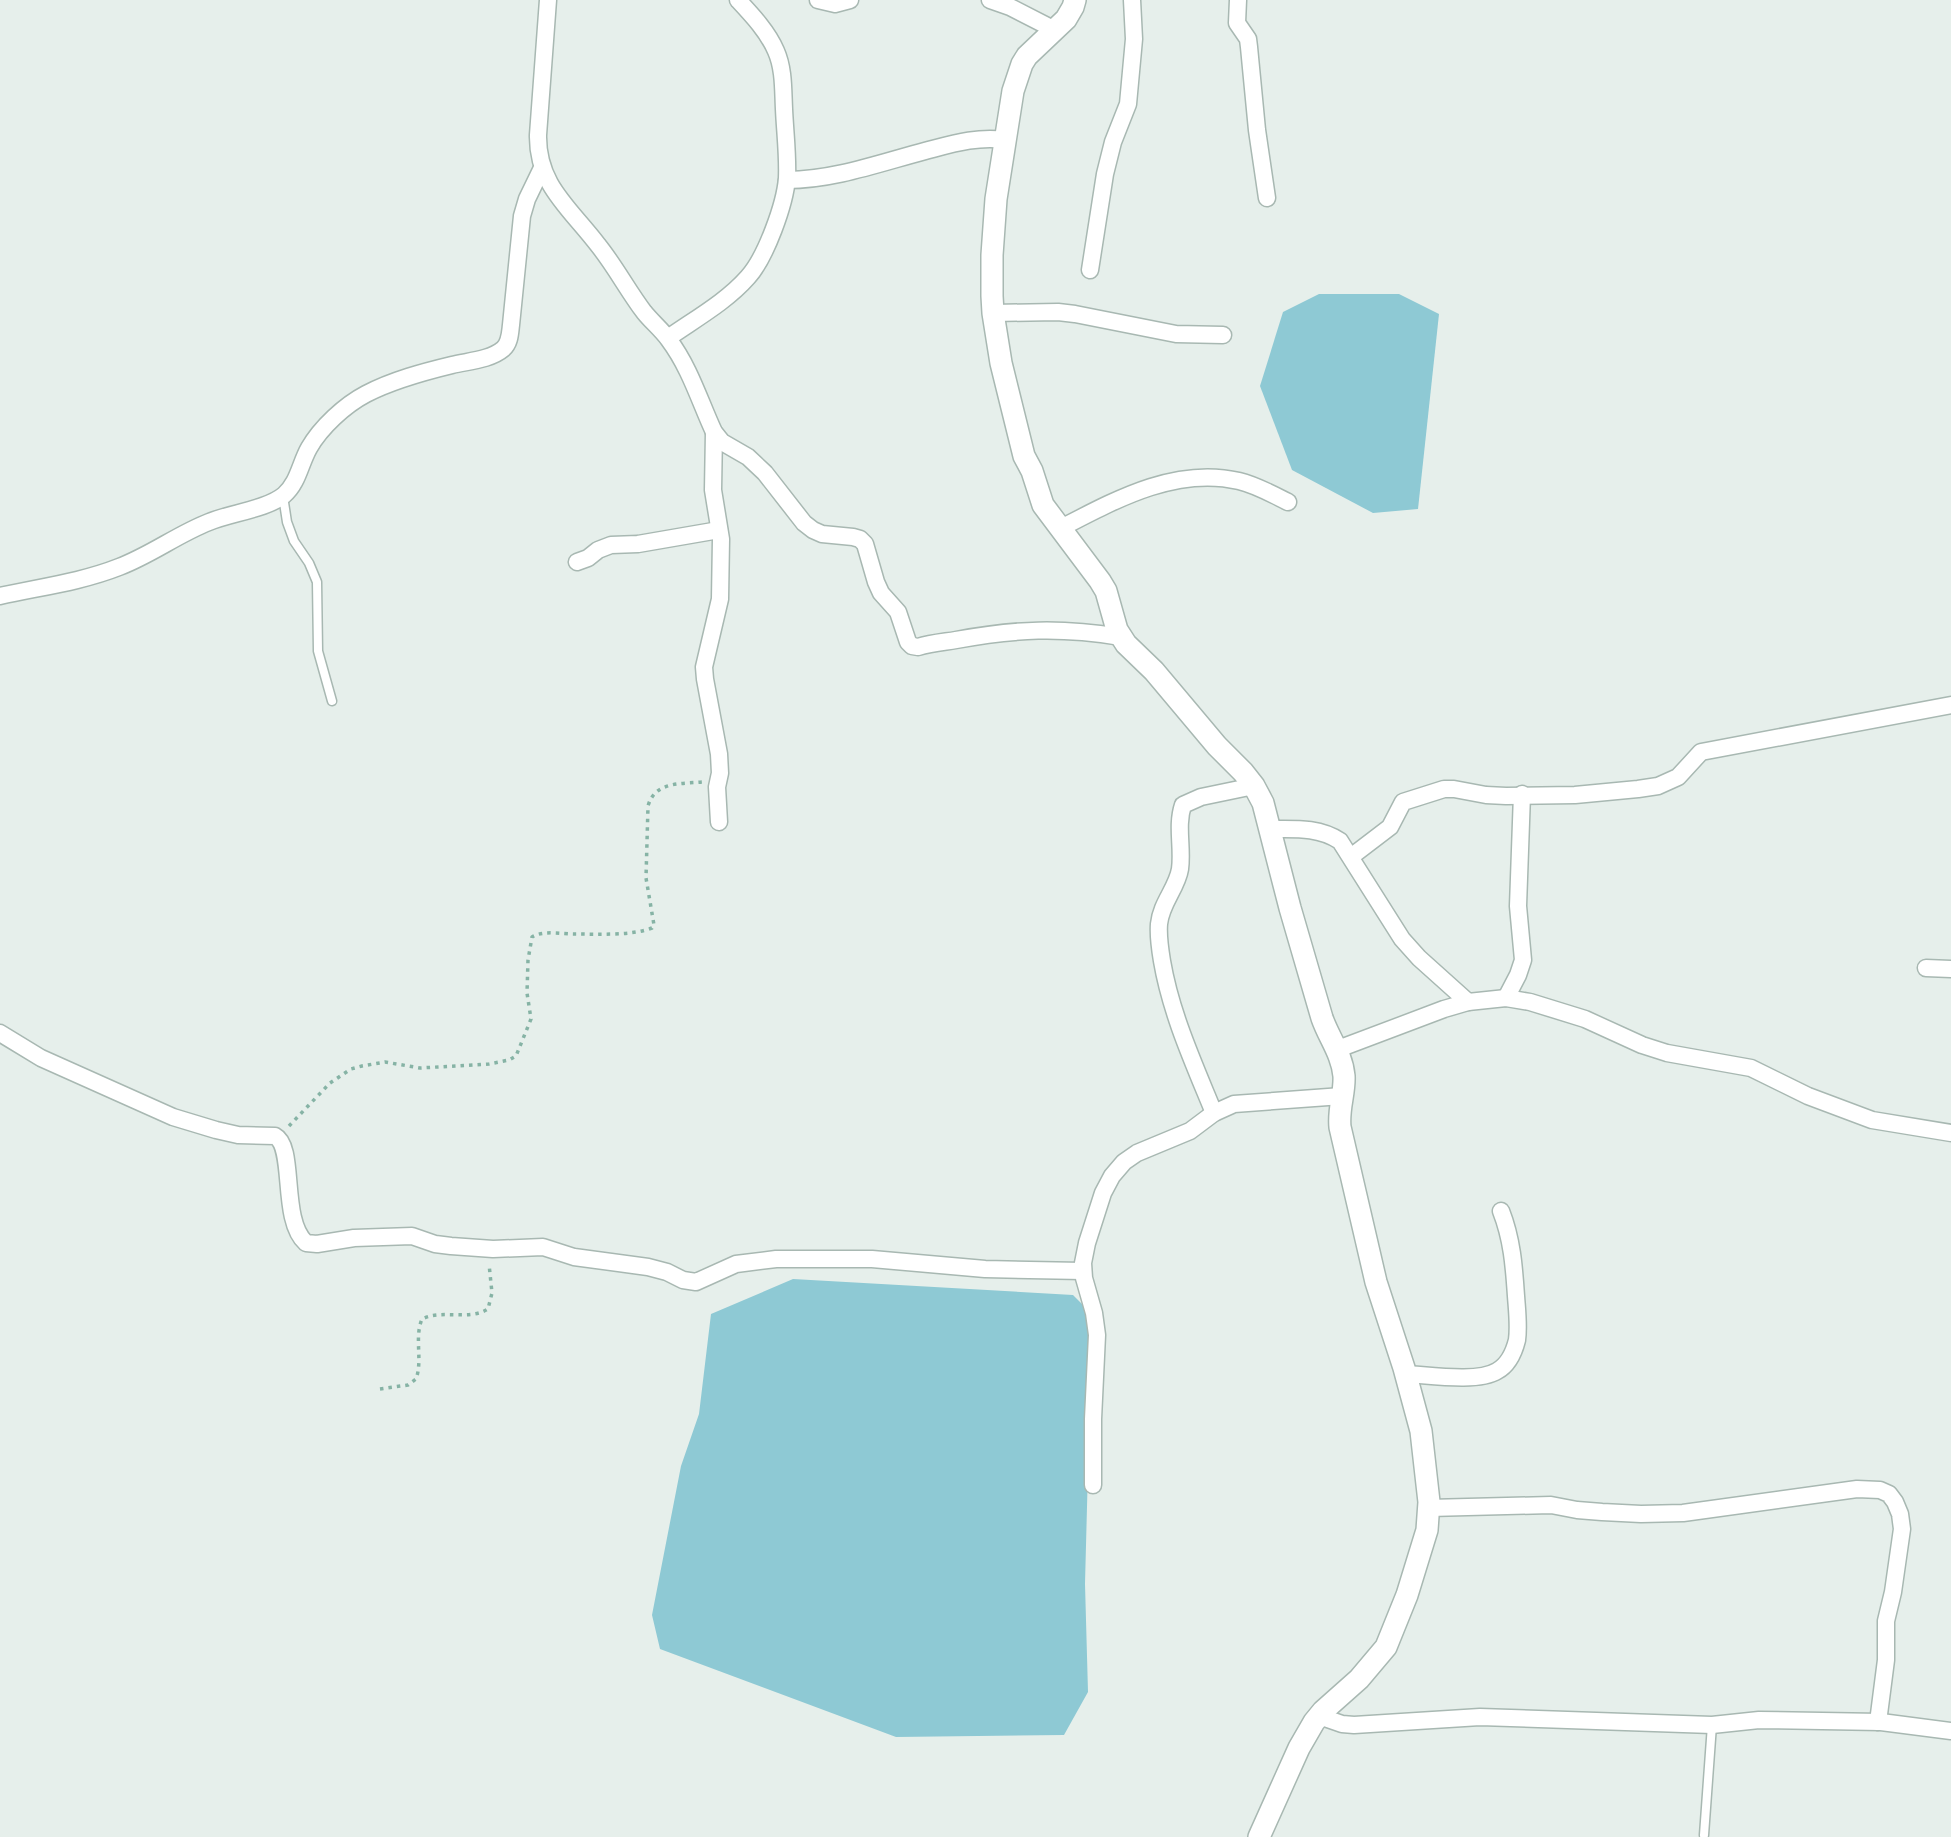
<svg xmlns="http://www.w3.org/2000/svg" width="1951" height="1837" font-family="Cabin,sans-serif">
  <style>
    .water { fill: #8ec9d4 }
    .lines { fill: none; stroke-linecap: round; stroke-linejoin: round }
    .service-casing { stroke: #a8b8b2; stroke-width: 11 }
    .minor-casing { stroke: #a8b8b2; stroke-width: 19 }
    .tertiary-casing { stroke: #a8b8b2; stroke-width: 24 }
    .path { stroke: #86b3a5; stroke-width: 3.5; stroke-dasharray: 3.5 5; stroke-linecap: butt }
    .service { stroke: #fff; stroke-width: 8 }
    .minor { stroke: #fff; stroke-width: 16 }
    .tertiary { stroke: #fff; stroke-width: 21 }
  </style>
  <rect width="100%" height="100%" fill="#e6efeb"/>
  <g class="water">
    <path d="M 1319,294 L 1399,294 L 1439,314 L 1418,509 L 1373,513 L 1292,470 L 1260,386 L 1283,312 Z"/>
    <path d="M 793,1279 L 1073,1295 L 1088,1310 L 1091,1352 L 1085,1584 L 1088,1692 L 1064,1735 L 896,1737 L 660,1649 L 652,1615 L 681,1466 L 699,1414 L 711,1314 Z"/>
  </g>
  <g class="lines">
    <g class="service-casing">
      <g id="service">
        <path d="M 283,496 L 287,522 L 294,541 L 309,563 L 317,582 L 318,651 L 332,701"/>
        <path d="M 1704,1835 L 1712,1725"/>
      </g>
    </g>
    <g class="minor-casing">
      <g id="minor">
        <path d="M 548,0 L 538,135 C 537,185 570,208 598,245 C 615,266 628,291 644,312 C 652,322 662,330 669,340 C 690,368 700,402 714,432 L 722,442 L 748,457 L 765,473 L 804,523 L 813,530 L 822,534 L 853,537 L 860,539 L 865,544 L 876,582 L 881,593 L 898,612 L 908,642 L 912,646 L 918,647 C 931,643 944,642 956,640 C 1016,629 1060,627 1121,637"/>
        <path d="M 818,0 L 835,4 L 850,0"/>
        <path d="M 990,0 L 1010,7 L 1055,30"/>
        <path d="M 1238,0 L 1237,23 L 1248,39 L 1249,47 L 1257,130 L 1267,198"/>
        <path d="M 787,180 C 833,180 880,163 925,151 C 952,144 977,136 1005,140"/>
        <path d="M 1090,270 L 1105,174 L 1113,142 L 1128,104 L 1134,39 L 1132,0"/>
        <path d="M 993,313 L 1058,312 L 1075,314 L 1176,334 L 1223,335"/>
        <path d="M 668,338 C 695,319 726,302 748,277 C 766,257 785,204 787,178 C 788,155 785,132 784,109 C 783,90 784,69 776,51 C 768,32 752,15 738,0"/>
        <path d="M 714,432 L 713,490 L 721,539 L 720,599 L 704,667 L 705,679 L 719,754 L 720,773 L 717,787 L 719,822"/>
        <path d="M 1061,528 C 1115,500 1176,466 1239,481 C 1256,485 1272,494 1288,502"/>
        <path d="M 577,562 L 588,558 L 598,550 L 611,545 L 638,544 L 719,530"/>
        <path d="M 0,596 C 40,587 81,582 119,567 C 151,555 178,534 209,522 C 231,513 267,509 284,495 C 298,483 300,464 309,448 C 321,427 345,405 366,394 C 393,380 423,372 452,365 C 468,361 490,360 503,349 C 510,343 510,333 511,325 L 522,216 L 527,199 L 542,168"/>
        <path d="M 1271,829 C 1295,829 1319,827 1340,841 L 1402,939 L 1419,958 L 1468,1002"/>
        <path d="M 1352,856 L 1390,827 L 1403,802 L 1444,789 L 1454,789 L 1486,795 L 1506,796 L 1575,795 L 1638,789 L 1658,786 L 1678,777 L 1701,752 L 1951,705"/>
        <path d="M 1926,968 L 1951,969"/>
        <path d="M 1506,998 L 1518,975 L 1523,960 L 1518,906 L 1522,794"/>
        <path d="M 0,1033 L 41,1058 L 173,1117 L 216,1130 L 238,1135 L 275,1136 C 296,1147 280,1220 306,1243 L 317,1244 L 354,1238 L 412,1236 L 435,1244 L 451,1246 L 493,1249 L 543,1247 L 574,1257 L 648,1267 L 667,1272 L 683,1280 L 696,1282 L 736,1264 L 776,1259 L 872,1259 L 985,1269 L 1083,1271"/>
        <path d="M 1338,1049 L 1444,1009 L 1468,1002 L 1506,998 L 1530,1002 L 1585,1019 L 1642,1045 L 1667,1053 L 1751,1068 L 1808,1096 L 1872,1120 L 1951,1133"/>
        <path d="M 1214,1113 C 1194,1064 1171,1014 1162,961 C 1160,949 1158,936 1159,924 C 1161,903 1177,888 1180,869 C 1183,848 1176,826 1183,805 L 1201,797 L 1254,786"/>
        <path d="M 1405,1374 C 1428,1375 1478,1383 1497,1371 C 1508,1365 1514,1352 1517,1340 C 1519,1326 1517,1310 1516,1296 C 1514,1266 1512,1239 1501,1211"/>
        <path d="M 1093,1485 L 1093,1419 L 1097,1335 L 1094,1313 L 1084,1278 L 1083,1263 L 1087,1243 L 1103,1193 L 1112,1176 L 1124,1162 L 1137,1153 L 1190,1131 L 1214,1113 L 1234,1104 L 1342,1096"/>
        <path d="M 1429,1508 L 1551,1505 L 1577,1510 L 1602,1512 L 1641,1514 L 1683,1513 L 1857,1489 L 1880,1490 L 1889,1494 L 1895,1502 L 1900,1514 L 1902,1529 L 1893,1592 L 1886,1621 L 1886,1660 L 1878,1722"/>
        <path d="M 1319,1716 L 1342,1724 L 1354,1725 L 1480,1717 L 1712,1725 L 1759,1720 L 1881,1722 L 1951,1731"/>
      </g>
    </g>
    <g class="tertiary-casing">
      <path id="tertiary" d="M 1075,0 L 1073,7 L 1066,19 L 1027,56 L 1022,64 L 1013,91 L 996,199 L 992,255 L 992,296 L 993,313 L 1001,363 L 1024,456 L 1032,471 L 1043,505 L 1100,581 L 1106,591 L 1117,630 L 1126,644 L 1154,671 L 1217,746 L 1243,772 L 1254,786 L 1263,803 L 1290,908 L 1322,1018 C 1329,1038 1342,1054 1344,1076 C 1345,1093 1338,1108 1340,1127 L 1376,1282 L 1404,1368 L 1421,1431 L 1429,1502 L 1427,1530 L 1407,1595 L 1386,1647 L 1359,1679 L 1323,1711 L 1314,1722 L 1299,1748 L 1259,1837"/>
    </g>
    <g class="path">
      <path d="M 289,1126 L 330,1083 L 351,1069 L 362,1066 L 385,1062 L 420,1068 L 489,1064 L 509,1060 L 516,1056 L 531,1019 L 527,993 L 528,960 L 532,937 C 543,930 562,934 575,934 C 597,934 631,936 652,928 L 654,925 L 646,878 L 648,806 C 655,781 681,784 702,782"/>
      <path d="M 380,1389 L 408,1385 L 416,1379 C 423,1360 414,1338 422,1319 C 442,1309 469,1321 488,1309 L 492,1293 L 489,1264"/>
    </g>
    <use href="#service" class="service"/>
    <use href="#minor" class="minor"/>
    <use href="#tertiary" class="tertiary"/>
  </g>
</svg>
